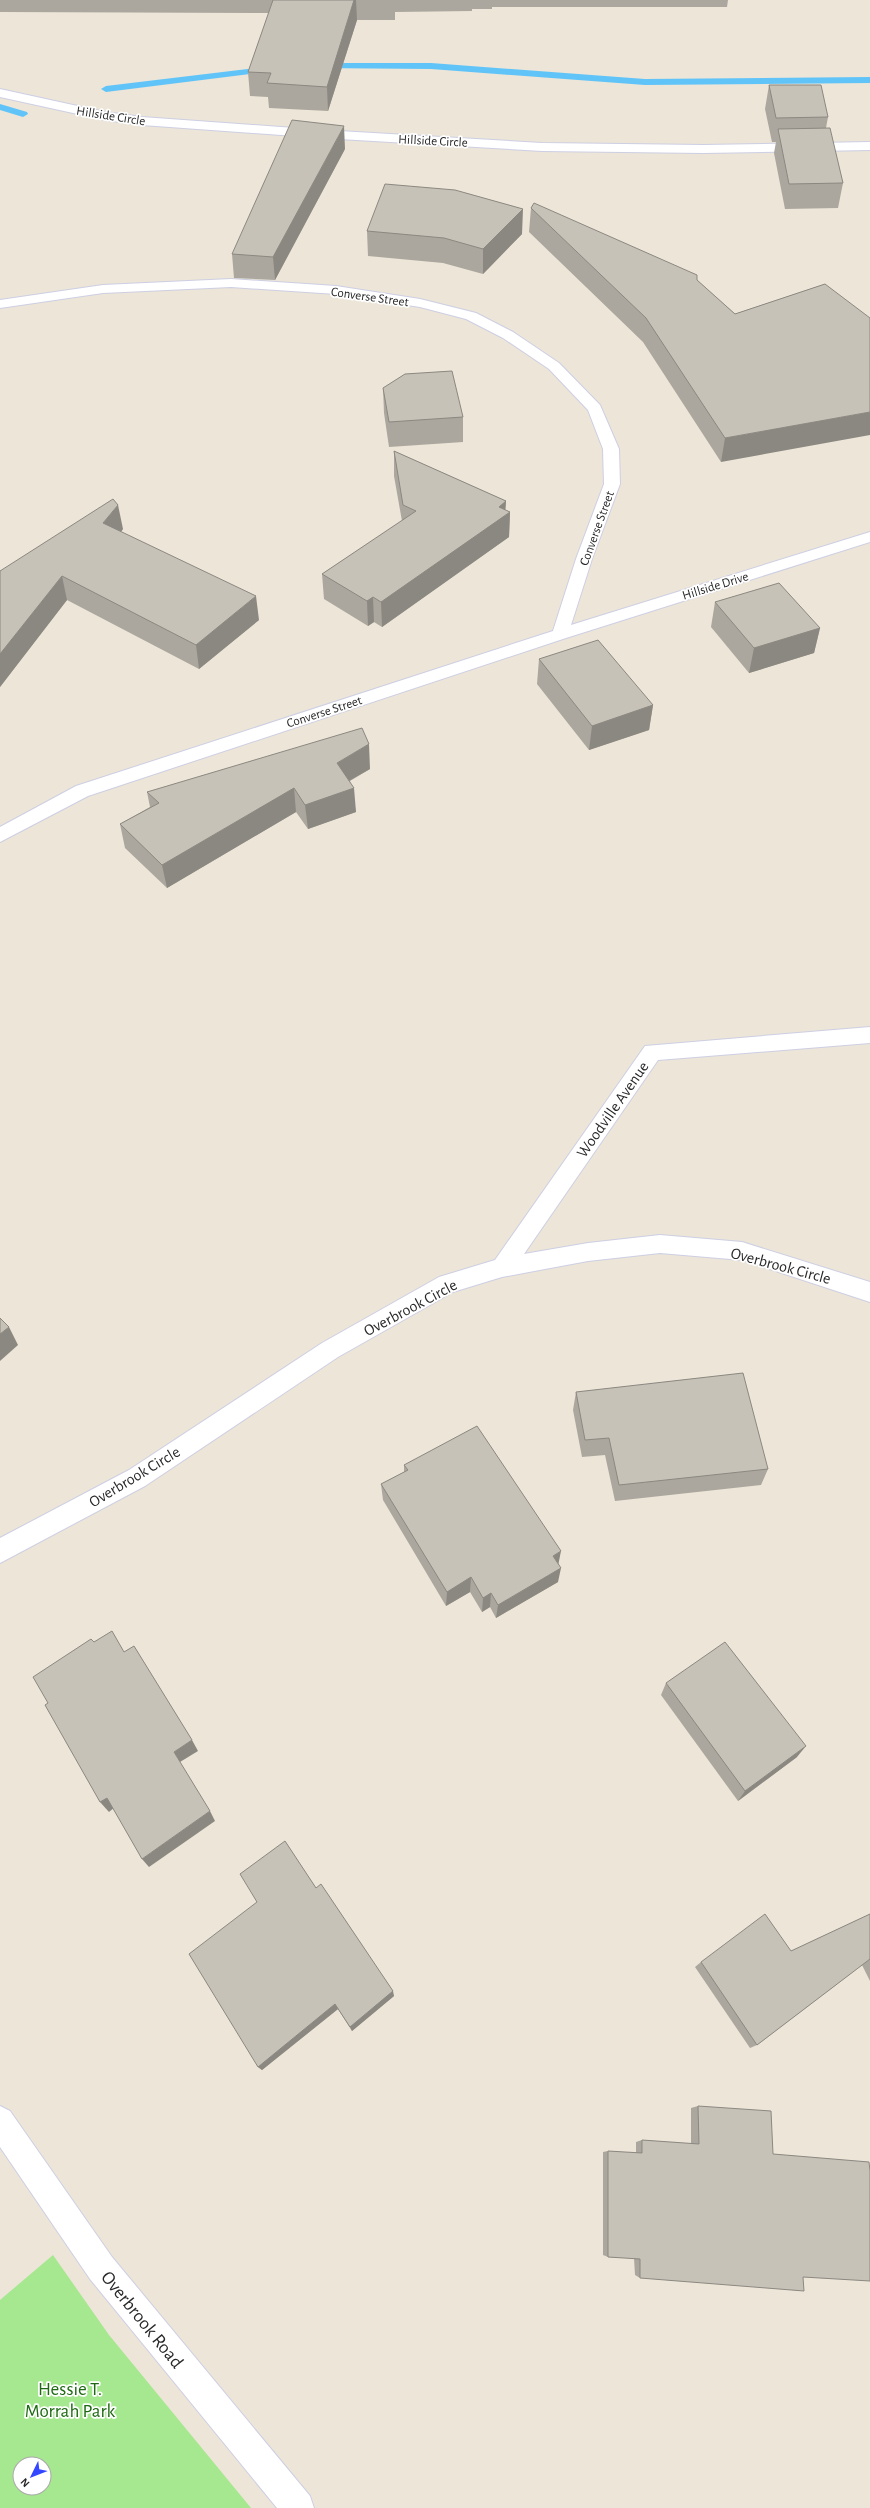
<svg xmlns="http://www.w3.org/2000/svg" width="870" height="2508" font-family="'Alegreya Sans',sans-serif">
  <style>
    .green { fill: #a6e88f; fill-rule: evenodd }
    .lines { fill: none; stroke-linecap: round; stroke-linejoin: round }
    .stream { fill: #60c4f9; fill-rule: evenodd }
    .street-casing { stroke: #cdcfe3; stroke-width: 2 }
    .street { fill: #fff; fill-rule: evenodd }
    .wall { fill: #aba79e }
    .shaded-wall { fill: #8b8881 }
    .building { fill: #c7c2b8; stroke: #8b8881 }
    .labels { text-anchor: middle; stroke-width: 3.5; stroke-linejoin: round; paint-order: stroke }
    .far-street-label { font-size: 13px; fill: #282828; stroke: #fff }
    .street-label { font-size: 16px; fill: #282828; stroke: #fff }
    .near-street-label { font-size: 19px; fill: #282828; stroke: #fff }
    .near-park-label { font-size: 19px; fill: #1e6a13; stroke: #fff }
  </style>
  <rect width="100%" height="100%" fill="#ece5d8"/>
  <path class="green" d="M 53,2255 L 109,2335 L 251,2508 L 0,2508 L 0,2300 ZM 20,2464 L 44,2464 L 44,2488 L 20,2488 Z"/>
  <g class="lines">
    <g class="stream">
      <path d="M 318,63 L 431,63 L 645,79 L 870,77 L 870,83 L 645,85 L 431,69 L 315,68 L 313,66 Z"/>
      <path d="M 272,66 L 277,69 L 275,71 L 106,92 L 101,89 L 106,86 Z"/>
      <path d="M 0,104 L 27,112 L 28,114 L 23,117 L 0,110 Z"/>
    </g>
    <g class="street-casing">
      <g id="street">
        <path d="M 0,89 L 105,112 L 142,117 L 322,130 L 542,143 L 703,145 L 870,142 L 870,150 L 703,153 L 542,151 L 322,138 L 142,125 L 105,120 L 0,97 Z"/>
        <path d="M 231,279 L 336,286 L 420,299 L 476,313 L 513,332 L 559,363 L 600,405 L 619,449 L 620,484 L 592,559 L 571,625 L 870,532 L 870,542 L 566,638 L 88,796 L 0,842 L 0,827 L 76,786 L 553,631 L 576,559 L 604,484 L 603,449 L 588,410 L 549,369 L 503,338 L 466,319 L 420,307 L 336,294 L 231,287 L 103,293 L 0,308 L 0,300 L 103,285 Z"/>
        <path d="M 870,1027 L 870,1043 L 658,1060 L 524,1254 L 588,1243 L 660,1235 L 742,1242 L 870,1282 L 870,1302 L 742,1260 L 660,1253 L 588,1261 L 502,1277 L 453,1292 L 338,1357 L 145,1486 L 0,1563 L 0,1538 L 129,1470 L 322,1343 L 439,1277 L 495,1260 L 645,1046 Z"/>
        <path d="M 0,2106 L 10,2111 L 112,2257 L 310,2496 L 314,2508 L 277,2508 L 90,2279 L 0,2147 Z"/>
      </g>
    </g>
    <use href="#street" class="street"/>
  </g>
  <g class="wall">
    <path d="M 0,0 L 728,0 L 727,7 L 492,7 L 492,9 L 472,9 L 472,11 L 395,12 L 395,20 L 357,20 L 328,111 L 269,108 L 268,97 L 250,96 L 248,72 L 269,13 L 0,12 Z"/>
    <path d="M 769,85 L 828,117 L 826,128 L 843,183 L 838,208 L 785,209 L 774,153 L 776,142 L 772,142 L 765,109 Z"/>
    <path d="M 345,149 L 275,280 L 234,278 L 232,254 Z"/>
    <path d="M 531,208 L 697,280 L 735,314 L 825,284 L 721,462 L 643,342 L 529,232 Z"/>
    <path d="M 367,231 L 522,234 L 483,274 L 443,263 L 368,256 Z"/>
    <path d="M 383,388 L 463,417 L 463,442 L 389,447 L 384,413 Z"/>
    <path d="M 394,451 L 506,501 L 505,510 L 510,512 L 509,537 L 382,627 L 374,622 L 368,626 L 324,599 L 322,574 L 402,521 L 394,476 Z"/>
    <path d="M 123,529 L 121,532 L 259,620 L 199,669 L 67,600 L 0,687 L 0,571 Z"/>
    <path d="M 715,602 L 820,628 L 814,653 L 749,673 L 711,627 Z"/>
    <path d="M 539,659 L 653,705 L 649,730 L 589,750 L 537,684 Z"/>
    <path d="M 370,769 L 350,781 L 356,812 L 308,829 L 296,812 L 167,888 L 125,848 L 120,824 L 150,807 L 147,792 Z"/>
    <path d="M 576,1392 L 768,1469 L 761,1485 L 615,1501 L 605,1455 L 582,1457 L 573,1410 Z"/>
    <path d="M 404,1465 L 558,1564 L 558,1582 L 496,1618 L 490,1607 L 482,1612 L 470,1592 L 446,1606 L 383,1500 L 381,1484 L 404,1472 Z"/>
    <path d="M 666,1683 L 797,1757 L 738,1801 L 661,1695 Z"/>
    <path d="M 316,1888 L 394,1996 L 352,2031 L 338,2009 L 262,2070 L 258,2067 Z"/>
    <path d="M 870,1914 L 870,1981 L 862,1965 L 757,2045 L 750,2048 L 695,1967 L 701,1962 L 791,1951 Z"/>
    <path d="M 698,2106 L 773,2154 L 803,2277 L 640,2278 L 635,2275 L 634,2258 L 608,2257 L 603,2255 L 603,2152 L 608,2151 L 636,2153 L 636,2142 L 642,2140 L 691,2144 L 691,2108 Z"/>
  </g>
  <g class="shaded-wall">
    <path d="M 354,0 L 356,0 L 357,20 L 328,111 L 327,87 Z"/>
    <path d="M 344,126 L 345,149 L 275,280 L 273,257 Z"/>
    <path d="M 523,209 L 522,234 L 483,274 L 483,249 Z"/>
    <path d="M 870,412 L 870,435 L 721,462 L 725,438 Z"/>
    <path d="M 506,501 L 505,516 L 510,512 L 509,537 L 382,627 L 381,602 Z"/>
    <path d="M 118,505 L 123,529 L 108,548 L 103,523 Z"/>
    <path d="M 62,576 L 67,600 L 0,687 L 0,654 Z"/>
    <path d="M 256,596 L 259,620 L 199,669 L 196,645 Z"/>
    <path d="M 373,597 L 374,622 L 368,626 L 367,601 Z"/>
    <path d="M 820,628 L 814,653 L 749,673 L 754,648 Z"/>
    <path d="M 653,705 L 649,730 L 589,750 L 592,726 Z"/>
    <path d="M 369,744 L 370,769 L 338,787 L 337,763 Z"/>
    <path d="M 294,788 L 296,812 L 167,888 L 162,865 Z"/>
    <path d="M 354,788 L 356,812 L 308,829 L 305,805 Z"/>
    <path d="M 9,1327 L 18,1345 L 0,1361 L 0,1334 Z"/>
    <path d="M 561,1551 L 558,1566 L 553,1556 Z"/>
    <path d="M 561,1568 L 558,1582 L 496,1618 L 498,1605 Z"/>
    <path d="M 471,1577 L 470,1592 L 446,1606 L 447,1592 Z"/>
    <path d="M 491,1593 L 490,1607 L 482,1612 L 483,1598 Z"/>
    <path d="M 192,1740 L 198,1751 L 180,1762 L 174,1752 Z"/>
    <path d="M 806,1746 L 797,1757 L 738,1801 L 745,1791 Z"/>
    <path d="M 107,1798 L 115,1807 L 109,1812 L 100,1802 Z"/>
    <path d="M 210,1811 L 215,1821 L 149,1867 L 142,1859 Z"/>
    <path d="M 393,1991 L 394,1996 L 352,2031 L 350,2027 Z"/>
    <path d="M 335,2004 L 338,2009 L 262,2070 L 258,2067 Z"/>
  </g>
  <g class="building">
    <path d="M 273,0 L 354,0 L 327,87 L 267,83 L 271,73 L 248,72 Z"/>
    <path d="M 769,85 L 821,85 L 828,117 L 776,118 Z"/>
    <path d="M 292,120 L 344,126 L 273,257 L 232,254 Z"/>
    <path d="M 830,128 L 843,183 L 789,184 L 778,129 Z"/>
    <path d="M 385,184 L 455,190 L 523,209 L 483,249 L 444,238 L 367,231 Z"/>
    <path d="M 534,203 L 697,275 L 697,280 L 735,314 L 825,284 L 870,318 L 870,412 L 725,438 L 646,318 L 531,208 Z"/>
    <path d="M 452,371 L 463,417 L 389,422 L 383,388 L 405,374 Z"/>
    <path d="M 394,451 L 506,501 L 499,507 L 510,512 L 381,602 L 373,597 L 367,601 L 322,574 L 416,511 L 403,505 Z"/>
    <path d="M 113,499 L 118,505 L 103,523 L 256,596 L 196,645 L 62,576 L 0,654 L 0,571 Z"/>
    <path d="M 779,583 L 820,628 L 754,648 L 715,602 Z"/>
    <path d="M 598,640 L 653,705 L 592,726 L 539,659 Z"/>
    <path d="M 362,728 L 369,744 L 337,763 L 354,788 L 305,805 L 294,788 L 162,865 L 120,824 L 159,803 L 147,792 Z"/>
    <path d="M 0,1318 L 9,1327 L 0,1334 Z"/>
    <path d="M 743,1373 L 768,1469 L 619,1485 L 609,1438 L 585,1440 L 576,1392 Z"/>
    <path d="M 477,1426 L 561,1551 L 553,1556 L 561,1568 L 498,1605 L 491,1593 L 483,1598 L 471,1577 L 447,1592 L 381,1484 L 408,1470 L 404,1465 Z"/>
    <path d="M 112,1631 L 124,1652 L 134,1646 L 192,1740 L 174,1752 L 210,1811 L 142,1859 L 107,1798 L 100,1802 L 45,1705 L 48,1703 L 33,1677 L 91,1639 L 94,1642 Z"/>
    <path d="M 725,1642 L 806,1746 L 745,1791 L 666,1683 Z"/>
    <path d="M 285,1841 L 316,1888 L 321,1884 L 393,1991 L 350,2027 L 335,2004 L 258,2067 L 189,1954 L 257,1902 L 240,1874 Z"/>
    <path d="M 765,1914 L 791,1951 L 870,1914 L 870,1959 L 757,2045 L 701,1962 Z"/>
    <path d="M 698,2106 L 771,2111 L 773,2154 L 869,2162 L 870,2171 L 870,2281 L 803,2277 L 804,2291 L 640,2278 L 640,2259 L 608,2257 L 608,2151 L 642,2153 L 642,2140 L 699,2144 Z"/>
  </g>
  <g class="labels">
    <g class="far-street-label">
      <text transform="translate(111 115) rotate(9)" y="5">Hillside Circle</text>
      <text transform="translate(433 140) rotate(3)" y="5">Hillside Circle</text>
      <text transform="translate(370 296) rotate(8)" y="5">Converse Street</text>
      <text transform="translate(596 528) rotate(-70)" y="5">Converse Street</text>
      <text transform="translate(715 585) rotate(-17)" y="5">Hillside Drive</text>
      <text transform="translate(324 711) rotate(-18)" y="5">Converse Street</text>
    </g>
    <g class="street-label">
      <text transform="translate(612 1109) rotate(-55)" y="6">Woodville Avenue</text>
      <text transform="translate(781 1265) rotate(15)" y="6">Overbrook Circle</text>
      <text transform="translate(410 1307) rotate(-28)" y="6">Overbrook Circle</text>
      <text transform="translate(134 1476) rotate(-31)" y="6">Overbrook Circle</text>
    </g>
    <g class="near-street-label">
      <text transform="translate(143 2319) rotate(51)" y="7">Overbrook Road</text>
    </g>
    <g class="near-park-label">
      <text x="70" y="2395">Hessie T.<tspan x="70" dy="22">Morrah Park</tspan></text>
    </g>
  </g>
  <g transform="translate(32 2476) rotate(227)"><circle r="19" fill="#ffffff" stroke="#a9a9a9"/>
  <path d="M0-3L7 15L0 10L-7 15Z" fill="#3247ff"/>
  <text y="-6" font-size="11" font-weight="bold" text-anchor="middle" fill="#282828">N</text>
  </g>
</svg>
